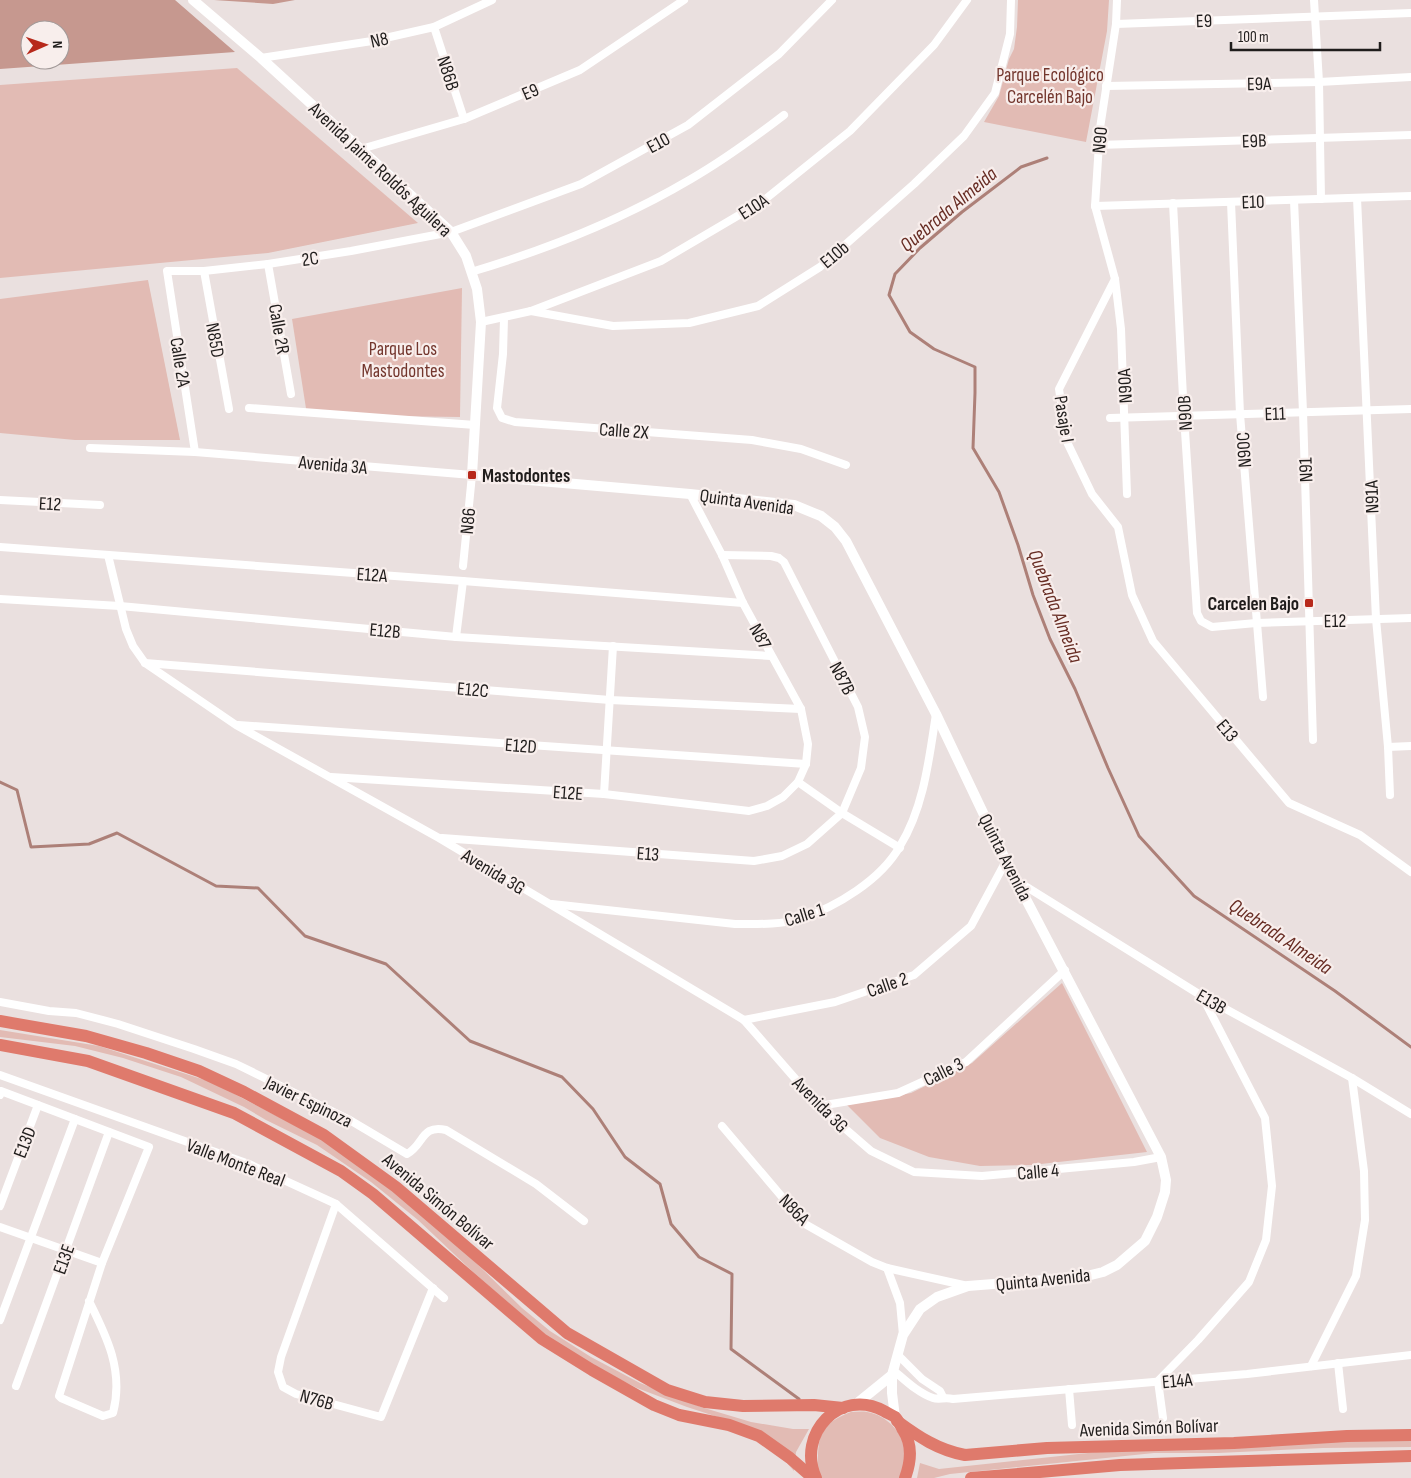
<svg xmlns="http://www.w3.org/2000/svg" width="1411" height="1478" font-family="'Sofia Sans Condensed',sans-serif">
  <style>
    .green { fill: #e2bbb4 }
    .forest { fill: #c6988f; fill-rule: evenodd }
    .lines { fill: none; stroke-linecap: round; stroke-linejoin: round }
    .stream { stroke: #ad8078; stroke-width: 3 }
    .minor { stroke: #fff; stroke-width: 8 }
    .tertiary { stroke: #fff; stroke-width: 10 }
    .trunk { stroke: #df7a6c; stroke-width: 12 }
    .poi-dot { fill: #b7291b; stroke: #f8eeec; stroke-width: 2 }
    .labels { text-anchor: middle; stroke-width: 4.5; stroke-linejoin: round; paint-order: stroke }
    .street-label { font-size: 19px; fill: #201d1c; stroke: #f8eeec }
    .park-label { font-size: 19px; fill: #73362d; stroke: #f8eeec }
    .poi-label { font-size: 19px; font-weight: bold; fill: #201d1c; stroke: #f8eeec; text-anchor: start }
    .water-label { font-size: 20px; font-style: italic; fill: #672c23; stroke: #f8eeec }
  </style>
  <rect width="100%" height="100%" fill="#eae0df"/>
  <g class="green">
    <path d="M 1018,0 L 1109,0 L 1107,31 L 1086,142 L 984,122 L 999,96 L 1009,59 L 1014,49 L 1017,27 Z"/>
    <path d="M 237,68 L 418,223 L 268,253 L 0,278 L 0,85 Z"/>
    <path d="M 148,280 L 180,440 L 75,440 L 0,433 L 0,299 Z"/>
    <path d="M 462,288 L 460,417 L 307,415 L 292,319 Z"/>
    <path d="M 1062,983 L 1147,1152 L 1032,1165 L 980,1166 L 929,1157 L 880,1138 L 847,1105 L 911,1093 L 972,1063 Z"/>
    <path d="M 0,1030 L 99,1046 L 211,1082 L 321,1139 L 395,1192 L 468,1255 L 522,1308 L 550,1331 L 591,1357 L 640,1383 L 701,1407 L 751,1422 L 793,1429 L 809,1429 L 796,1452 L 794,1471 L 770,1444 L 733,1422 L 687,1407 L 637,1388 L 605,1372 L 545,1335 L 472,1271 L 418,1220 L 371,1182 L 317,1145 L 266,1120 L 244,1107 L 181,1077 L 123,1058 L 75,1046 L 0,1037 Z"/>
    <path d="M 851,1412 C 856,1412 862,1411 867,1412 C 886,1415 903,1432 905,1451 C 906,1459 902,1470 900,1478 L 821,1478 C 817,1471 817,1466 818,1459 C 818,1431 825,1422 851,1412 Z"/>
    <path d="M 1411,1439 L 1411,1447 L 1323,1448 L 1218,1453 L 1154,1453 L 950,1474 L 934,1478 L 917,1478 L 920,1463 L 939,1469 L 1125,1449 Z"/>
  </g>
  <g class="forest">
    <path d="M 0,0 L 175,0 L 235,52 L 0,69 ZM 30,30 L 60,30 L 60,60 L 30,60 Z"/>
    <path d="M 214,0 L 295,0 L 273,4 Z"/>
  </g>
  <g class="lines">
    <g class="stream">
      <path d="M 1047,158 L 1021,167 L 962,212 L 920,248 L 895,274 L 889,295 L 910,332 L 934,349 L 975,367 L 975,393 L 973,448 L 999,492 L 1018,545 L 1033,595 L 1050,639 L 1075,689 L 1108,768 L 1139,836 L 1194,896 L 1335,991 L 1411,1047"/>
      <path d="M 0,782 L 17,790 L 31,847 L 89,844 L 117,833 L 216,886 L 258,888 L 305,936 L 386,964 L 470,1041 L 562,1077 L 593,1109 L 625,1157 L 660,1184 L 671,1224 L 699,1257 L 732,1274 L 731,1349 L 799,1399"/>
    </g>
    <g class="minor">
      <path d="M 1117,0 L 1116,24 L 1100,128 L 1095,206 L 1115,279 L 1121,329 L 1127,494"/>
      <path d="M 1314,0 L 1319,82 L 1321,199"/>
      <path d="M 1116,24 L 1411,13"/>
      <path d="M 434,27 L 464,119"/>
      <path d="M 261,58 L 372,41 L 434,27 L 492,0"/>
      <path d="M 1106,86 L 1319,82 L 1411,77"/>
      <path d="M 1098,145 L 1411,135"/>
      <path d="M 361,149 L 464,119 L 580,70 L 684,0"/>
      <path d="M 1357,198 L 1376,619 L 1388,747 L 1390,795"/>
      <path d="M 1294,200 L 1303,412 L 1313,740"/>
      <path d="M 1231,202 L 1240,414 L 1263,697"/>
      <path d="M 1173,203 L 1184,416 L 1197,613 L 1201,621 L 1212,627 L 1256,623 L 1411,618"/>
      <path d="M 1095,206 L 1411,196"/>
      <path d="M 268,264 L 291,394"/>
      <path d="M 204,271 L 229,409"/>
      <path d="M 471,272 C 545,250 625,218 691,179 C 724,160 754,138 784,115"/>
      <path d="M 1115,279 L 1059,389 L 1067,442 L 1092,494 L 1118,527 L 1132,595 L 1153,641 L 1289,803 L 1360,835 L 1411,872"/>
      <path d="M 531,311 L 613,326 L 689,323 L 758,306 L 820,267 L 914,184 L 964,136 L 995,93 L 1010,34 L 1011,0"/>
      <path d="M 504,318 L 503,354 L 497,408 L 502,418 L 515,422 L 752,440 L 801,449 L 846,465"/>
      <path d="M 481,322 L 531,311 L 661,261 L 763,201 L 850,131 L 934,45 L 967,0"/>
      <path d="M 249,408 L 475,425"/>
      <path d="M 1110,418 L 1411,409"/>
      <path d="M 90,448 L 195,452 L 472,475 L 463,566"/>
      <path d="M 195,452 L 167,271 L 204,271 L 268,264 L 351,251 L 451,232 L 581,184 L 688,125 L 779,54 L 832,0"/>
      <path d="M 0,500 L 100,505"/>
      <path d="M 0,547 L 463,581 L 743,603"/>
      <path d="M 108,555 L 126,629 L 133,646 L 145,663 L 236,725 L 439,838 L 744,1020 L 819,1106 L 871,1151 L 914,1172 L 982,1176 L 1134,1162 L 1161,1157"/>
      <path d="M 0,599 L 120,606 L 456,637 L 771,656"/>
      <path d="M 456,637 L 463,581"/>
      <path d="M 145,663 L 610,700 L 801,709"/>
      <path d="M 238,725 L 806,764"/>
      <path d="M 1388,747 L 1411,746"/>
      <path d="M 331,777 L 604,794 L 749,811 L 767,806 L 783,797 L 798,782 L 806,764 L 808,744 L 801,709 L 743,603 L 722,555 L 690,494"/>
      <path d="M 798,782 L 842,813 L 900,848"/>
      <path d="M 604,794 L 613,646"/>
      <path d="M 442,838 L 754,861 L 782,856 L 807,844 L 842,813 L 861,768 L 865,737 L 858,707 L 784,562 L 779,558 L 771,556 L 722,555"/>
      <path d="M 1017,881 L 1202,996 L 1352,1078 L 1411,1114"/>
      <path d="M 552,904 L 735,924 C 756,924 780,925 800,919 C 836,907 881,880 900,846 C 924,807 929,759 936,714"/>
      <path d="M 0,1002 L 49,1011 L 76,1013 L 118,1024 L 194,1049 L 236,1064 L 348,1119 L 407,1154 C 424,1145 421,1124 446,1130 L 536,1184 L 584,1221"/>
      <path d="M 744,1020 L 835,1002 L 914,975 L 971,926 L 1006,861"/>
      <path d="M 0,1075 L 249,1164 L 336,1204 L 444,1298"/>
      <path d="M 0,1095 L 1,1091 L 149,1147 L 102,1263 L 59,1396 L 61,1398 L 103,1416 L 113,1413 C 124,1371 107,1337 89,1301"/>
      <path d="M 819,1106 L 898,1093 L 966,1062 L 1065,970"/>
      <path d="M 722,1126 L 805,1224 L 872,1262 L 887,1268 L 968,1286"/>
      <path d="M 336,1204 L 281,1357 L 278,1372 L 283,1387 L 296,1394 L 381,1417 L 433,1288"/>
      <path d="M 0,1206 L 38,1105"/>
      <path d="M 0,1227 L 102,1263"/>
      <path d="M 887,1268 L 900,1303 L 903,1335"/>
      <path d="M 0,1320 L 75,1119"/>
      <path d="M 898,1355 L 922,1379 L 940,1391 L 943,1397"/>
      <path d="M 1338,1363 L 1343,1409"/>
      <path d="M 1311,1366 L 1356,1276 L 1365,1220 L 1364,1171 L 1352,1078"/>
      <path d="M 893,1370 C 905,1380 918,1393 933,1398 C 939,1400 945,1397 953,1399 L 1247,1374 L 1411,1355"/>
      <path d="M 16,1386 L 109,1132"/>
      <path d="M 1069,1389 L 1072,1425"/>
      <path d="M 1163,1418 L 1158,1381 L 1198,1340 L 1249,1282 L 1266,1240 L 1272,1186 L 1265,1118 L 1202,996"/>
    </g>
    <g class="tertiary">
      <path d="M 193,0 L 261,58 L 451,232 L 466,256 L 477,289 L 481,322 L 472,475 L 690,494 L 794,505 L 821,516 L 835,527 L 846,541 L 936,714 L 1006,861 L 1161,1157 L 1166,1180 L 1165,1192 L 1157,1217 L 1145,1241 L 1117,1265 L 1103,1272 L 1083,1277 L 968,1286 L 937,1297 L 920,1309 L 903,1335 L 892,1375 L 892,1393 L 895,1417"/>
      <path d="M 855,1405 L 892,1375"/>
    </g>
    <g class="trunk">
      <path d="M 0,1021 L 86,1036 L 146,1053 L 199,1071 L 244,1092 L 324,1135 L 396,1187 L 567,1333 L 667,1390 L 705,1402 L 743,1406 L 814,1405 L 843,1408"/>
      <path d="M 0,1045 L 88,1061 L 234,1113 L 341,1171 L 373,1194 L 542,1339 L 592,1370 L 654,1405 L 679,1415 L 729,1425 L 759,1436 L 790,1458 L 813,1478"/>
      <path d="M 897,1421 C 919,1437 938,1450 965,1455 L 1047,1448 L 1234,1443 L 1347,1436 L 1411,1435"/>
      <path d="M 816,1478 C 796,1434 840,1387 884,1411 C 887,1413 892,1415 895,1417 C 898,1420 901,1426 903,1430 C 913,1445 911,1462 905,1478"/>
      <path d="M 971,1478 L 1120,1465 L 1411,1456"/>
    </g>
  </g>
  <g class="poi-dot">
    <rect x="467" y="470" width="10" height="10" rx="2.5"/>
    <rect x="1304" y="598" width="10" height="10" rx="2.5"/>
  </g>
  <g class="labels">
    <g class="street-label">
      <text transform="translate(1204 20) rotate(-2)" y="7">E9</text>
      <text transform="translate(379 39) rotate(-12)" y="7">N8</text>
      <text transform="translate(449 73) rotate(72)" y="7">N86B</text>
      <text transform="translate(1259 83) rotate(-1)" y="7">E9A</text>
      <text transform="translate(530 91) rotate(-23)" y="7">E9</text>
      <text transform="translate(1099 140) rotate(-85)" y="7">N90</text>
      <text transform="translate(1254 140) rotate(-2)" y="7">E9B</text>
      <text transform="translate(658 142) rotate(-29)" y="7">E10</text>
      <text transform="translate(381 169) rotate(43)" y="7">Avenida Jaime Roldós Aguilera</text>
      <text transform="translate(1253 201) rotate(-2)" y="7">E10</text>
      <text transform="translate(753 206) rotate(-33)" y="7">E10A</text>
      <text transform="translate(834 254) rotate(-40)" y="7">E10b</text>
      <text transform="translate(310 258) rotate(-9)" y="7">2C</text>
      <text transform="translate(280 329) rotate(80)" y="7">Calle 2R</text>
      <text transform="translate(216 340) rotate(80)" y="7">N85D</text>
      <text transform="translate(181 362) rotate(81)" y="7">Calle 2A</text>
      <text transform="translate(1124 386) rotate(-93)" y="7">N90A</text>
      <text transform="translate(1184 413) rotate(-93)" y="7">N90B</text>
      <text transform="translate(1275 413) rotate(-2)" y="7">E11</text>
      <text transform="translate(1065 419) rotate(81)" y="7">Pasaje I</text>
      <text transform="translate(624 430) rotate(4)" y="7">Calle 2X</text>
      <text transform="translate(1243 450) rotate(-94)" y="7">N90C</text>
      <text transform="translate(333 464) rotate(5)" y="7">Avenida 3A</text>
      <text transform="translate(1305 470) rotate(-92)" y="7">N91</text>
      <text transform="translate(1371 497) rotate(-92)" y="7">N91A</text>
      <text transform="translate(747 501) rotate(8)" y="7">Quinta Avenida</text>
      <text transform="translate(50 503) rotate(3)" y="7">E12</text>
      <text transform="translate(467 521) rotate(-85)" y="7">N86</text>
      <text transform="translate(372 574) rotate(4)" y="7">E12A</text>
      <text transform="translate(1335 620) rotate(-1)" y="7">E12</text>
      <text transform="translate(385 630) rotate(5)" y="7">E12B</text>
      <text transform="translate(761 636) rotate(62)" y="7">N87</text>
      <text transform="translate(843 678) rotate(63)" y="7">N87B</text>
      <text transform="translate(473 689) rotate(5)" y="7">E12C</text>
      <text transform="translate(1228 730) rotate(50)" y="7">E13</text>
      <text transform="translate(521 745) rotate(4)" y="7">E12D</text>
      <text transform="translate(568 792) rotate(4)" y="7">E12E</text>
      <text transform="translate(648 853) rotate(4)" y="7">E13</text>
      <text transform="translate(1006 857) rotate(63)" y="7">Quinta Avenida</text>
      <text transform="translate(494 871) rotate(31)" y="7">Avenida 3G</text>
      <text transform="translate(804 914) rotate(-17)" y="7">Calle 1</text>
      <text transform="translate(887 984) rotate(-19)" y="7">Calle 2</text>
      <text transform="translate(1212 1001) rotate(30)" y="7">E13B</text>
      <text transform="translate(943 1071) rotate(-26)" y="7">Calle 3</text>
      <text transform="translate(309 1101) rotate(26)" y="7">Javier Espinoza</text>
      <text transform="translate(821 1104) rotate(45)" y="7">Avenida 3G</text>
      <text transform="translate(24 1142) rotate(-69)" y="7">E13D</text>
      <text transform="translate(236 1162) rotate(21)" y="7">Valle Monte Real</text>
      <text transform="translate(1038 1171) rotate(-5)" y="7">Calle 4</text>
      <text transform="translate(439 1201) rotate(40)" y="7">Avenida Simón Bolívar</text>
      <text transform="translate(795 1209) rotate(46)" y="7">N86A</text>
      <text transform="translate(63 1259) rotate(-70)" y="7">E13E</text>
      <text transform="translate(1043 1279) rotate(-6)" y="7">Quinta Avenida</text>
      <text transform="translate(1177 1380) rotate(-5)" y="7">E14A</text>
      <text transform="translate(317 1399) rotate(16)" y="7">N76B</text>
      <text transform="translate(1149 1427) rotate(-2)" y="7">Avenida Simón Bolívar</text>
    </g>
    <g class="park-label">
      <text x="1050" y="81">Parque Ecológico<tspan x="1050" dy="22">Carcelén Bajo</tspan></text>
      <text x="403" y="355">Parque Los<tspan x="403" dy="22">Mastodontes</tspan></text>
    </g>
    <g class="poi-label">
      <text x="482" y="482">Mastodontes</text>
      <text x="1299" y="610" text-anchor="end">Carcelen Bajo</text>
    </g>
    <g class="water-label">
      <text transform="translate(948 209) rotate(-40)" y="7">Quebrada Almeida</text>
      <text transform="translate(1056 606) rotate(69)" y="7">Quebrada Almeida</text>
      <text transform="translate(1281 936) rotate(34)" y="7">Quebrada Almeida</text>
    </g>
  </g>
  <g transform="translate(45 45) rotate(88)"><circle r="24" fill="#f8eeec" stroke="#a29a99"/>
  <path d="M0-4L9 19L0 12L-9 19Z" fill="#b7291b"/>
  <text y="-8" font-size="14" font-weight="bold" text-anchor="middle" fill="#201d1c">N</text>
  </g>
  <path d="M1231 42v8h149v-8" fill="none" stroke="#201d1c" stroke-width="2.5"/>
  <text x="1238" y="42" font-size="15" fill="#201d1c" stroke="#f8eeec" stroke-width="4" paint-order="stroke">100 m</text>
</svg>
